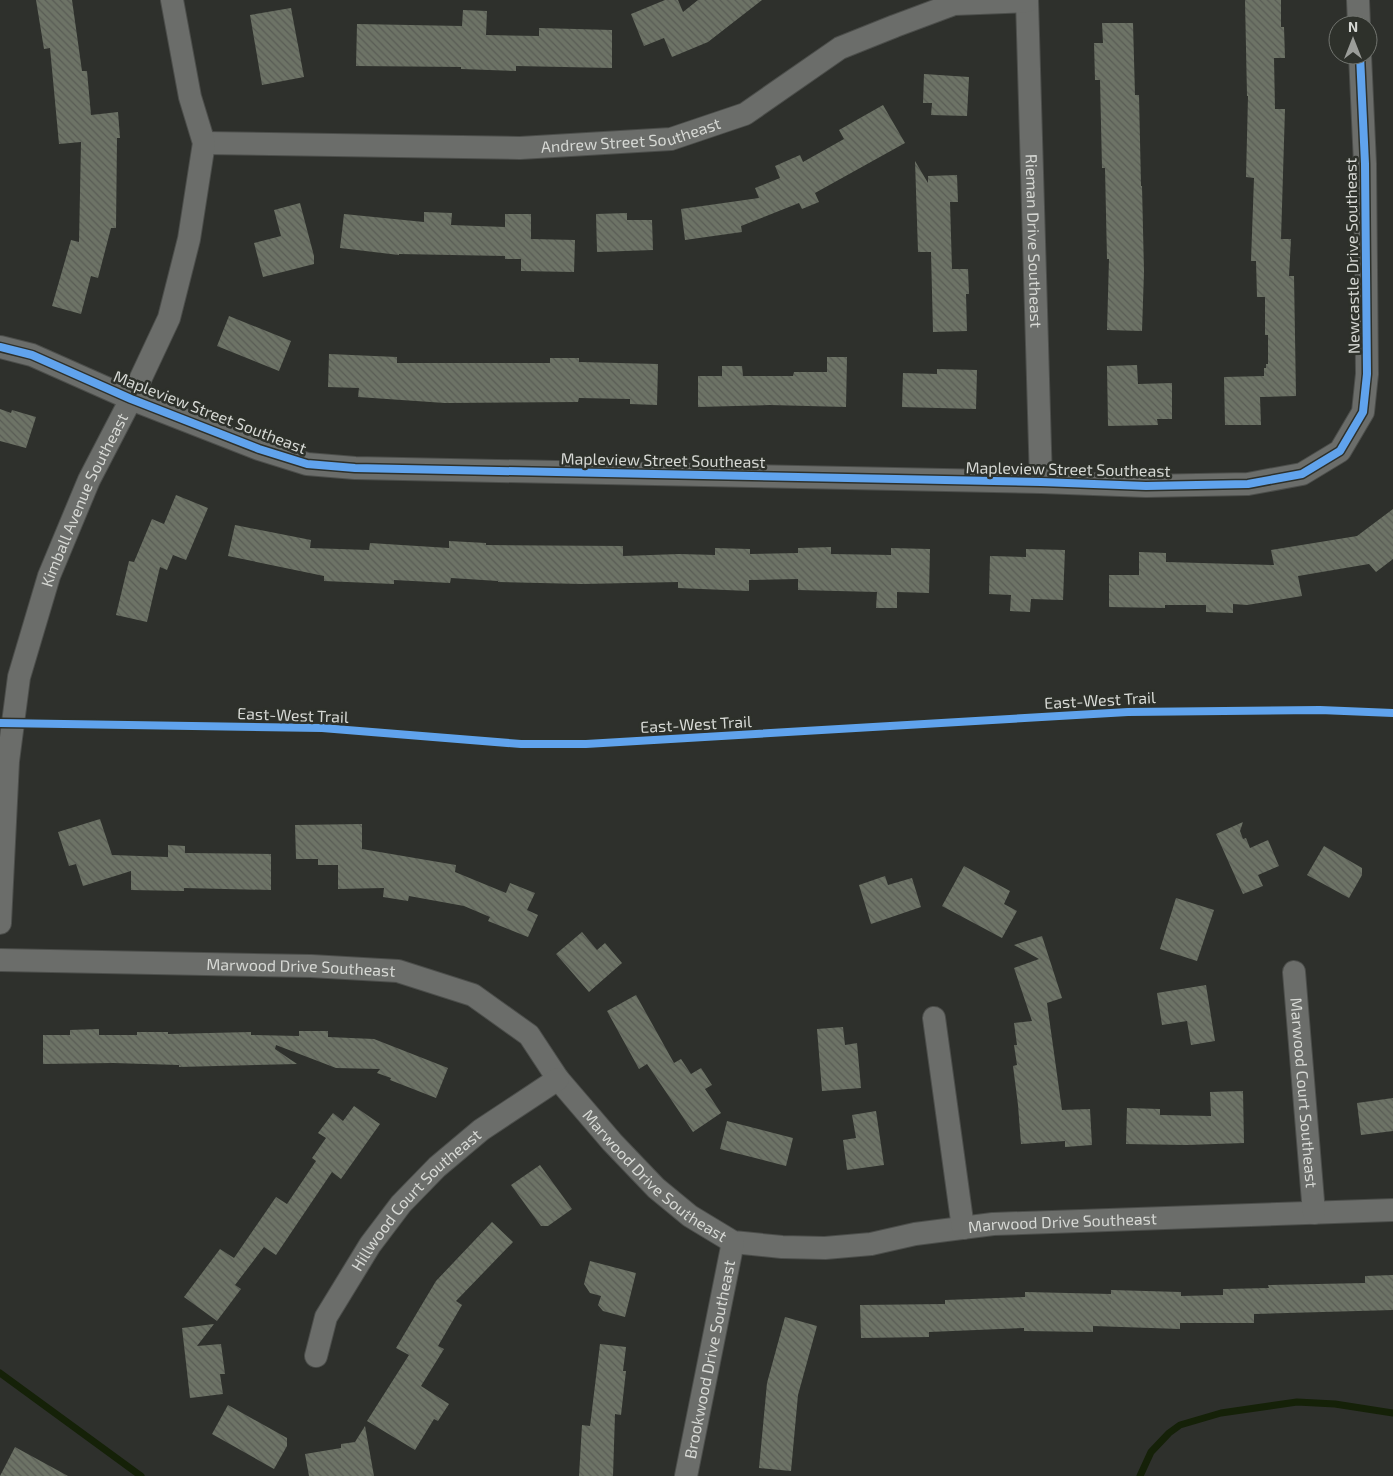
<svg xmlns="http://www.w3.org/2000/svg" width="1393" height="1476" font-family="'Exo 2',sans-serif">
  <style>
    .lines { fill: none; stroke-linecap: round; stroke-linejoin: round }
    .stream { stroke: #152108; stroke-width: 7 }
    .building { fill: url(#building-back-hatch) }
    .street-casing { stroke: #4c4e4b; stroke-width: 24 }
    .street { stroke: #6b6d6a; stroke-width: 22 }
    .cycleway-casing { stroke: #2e312b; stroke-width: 11 }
    .cycleway { stroke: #60a3ed; stroke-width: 8 }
    .labels { text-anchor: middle; stroke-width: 5; stroke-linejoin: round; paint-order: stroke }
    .street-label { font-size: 16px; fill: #d6d8d4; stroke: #2e312b }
  </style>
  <defs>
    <pattern id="building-back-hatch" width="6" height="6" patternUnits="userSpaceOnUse" patternTransform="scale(1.25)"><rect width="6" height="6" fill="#6d7366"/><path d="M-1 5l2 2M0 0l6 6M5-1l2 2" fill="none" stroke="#595c55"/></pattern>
  </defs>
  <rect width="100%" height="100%" fill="#2e302c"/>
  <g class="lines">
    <g class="stream">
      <path d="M 0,1373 L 141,1476"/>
      <path d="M 1140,1476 L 1151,1452 L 1169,1433 L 1180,1425 L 1221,1413 L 1297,1402 L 1335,1404 L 1393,1413"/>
    </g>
  </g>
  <g class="building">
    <path d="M 36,0 L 72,0 L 82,71 L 87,71 L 91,115 L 118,112 L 120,138 L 117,138 L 116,228 L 111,228 L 98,278 L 91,276 L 81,314 L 52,306 L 71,240 L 79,242 L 81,142 L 59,144 L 50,48 L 44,49 Z"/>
    <path d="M 665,0 L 678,0 L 683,12 L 698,0 L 762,0 L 708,42 L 672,57 L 664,38 L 644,46 L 631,14 Z"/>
    <path d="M 1245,0 L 1281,0 L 1281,27 L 1284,27 L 1285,58 L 1274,58 L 1275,109 L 1285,109 L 1281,239 L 1291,239 L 1289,276 L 1294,276 L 1296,396 L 1260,397 L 1261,425 L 1225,425 L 1224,377 L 1264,376 L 1264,368 L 1266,368 L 1266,364 L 1268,364 L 1268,335 L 1265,335 L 1265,297 L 1257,297 L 1256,261 L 1251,261 L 1254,178 L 1246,177 L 1248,96 L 1247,96 Z"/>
    <path d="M 291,8 L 304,77 L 262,85 L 250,15 Z"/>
    <path d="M 463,10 L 487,11 L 486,35 L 539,36 L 539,28 L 612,30 L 612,68 L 516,66 L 516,71 L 461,69 L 461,67 L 356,66 L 357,24 L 462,26 Z"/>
    <path d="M 1102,23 L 1133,23 L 1135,95 L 1139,95 L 1141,186 L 1142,186 L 1144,272 L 1142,331 L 1107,330 L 1109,259 L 1107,259 L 1105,168 L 1102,168 L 1100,80 L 1095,80 L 1094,43 L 1103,43 Z"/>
    <path d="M 924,74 L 969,77 L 967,116 L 931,115 L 932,103 L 923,103 Z"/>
    <path d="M 883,105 L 905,143 L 815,193 L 819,202 L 802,209 L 799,203 L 741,226 L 742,232 L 685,240 L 681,209 L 759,198 L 755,188 L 780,178 L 775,166 L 800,155 L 803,162 L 844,139 L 839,130 Z"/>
    <path d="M 915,161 L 928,183 L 928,176 L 957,175 L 958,202 L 950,202 L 952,269 L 968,269 L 969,294 L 966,294 L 967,331 L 933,332 L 931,252 L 918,252 Z"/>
    <path d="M 300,203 L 314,256 L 314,264 L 263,277 L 254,243 L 281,236 L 274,210 Z"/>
    <path d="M 424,212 L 452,213 L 451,225 L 505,227 L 505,214 L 531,214 L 531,239 L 575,240 L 574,272 L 521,271 L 521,259 L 505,259 L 505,256 L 399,254 L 399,255 L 340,248 L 344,214 L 424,222 Z"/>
    <path d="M 627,213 L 627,220 L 652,220 L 653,250 L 597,252 L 596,214 Z"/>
    <path d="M 229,316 L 291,341 L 279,371 L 217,346 Z"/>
    <path d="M 329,354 L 397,357 L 397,363 L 550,363 L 550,358 L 579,358 L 579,362 L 658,364 L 657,405 L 630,404 L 630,399 L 579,398 L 578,402 L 445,403 L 358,397 L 359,388 L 328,387 Z"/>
    <path d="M 827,357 L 847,357 L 846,407 L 770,405 L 698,407 L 698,376 L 722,376 L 722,366 L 742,366 L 743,376 L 793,376 L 794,372 L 827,372 Z"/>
    <path d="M 1137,365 L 1138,384 L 1172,383 L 1172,419 L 1157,419 L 1158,425 L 1108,426 L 1107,366 Z"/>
    <path d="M 937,369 L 977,370 L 976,409 L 902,407 L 903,373 L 937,374 Z"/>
    <path d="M 0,409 L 11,413 L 12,410 L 36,417 L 26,448 L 0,441 Z"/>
    <path d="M 176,495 L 208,508 L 186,560 L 173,555 L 167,570 L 160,567 L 147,622 L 116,615 L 129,561 L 134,562 L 152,519 L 164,524 Z"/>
    <path d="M 1393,509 L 1393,559 L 1376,572 L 1369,564 L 1298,576 L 1302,596 L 1247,605 L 1233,604 L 1233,613 L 1206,612 L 1206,605 L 1165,605 L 1165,608 L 1109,607 L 1109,575 L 1139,575 L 1139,552 L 1166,553 L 1166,562 L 1274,565 L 1271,550 L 1357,536 Z"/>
    <path d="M 235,525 L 311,540 L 310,548 L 369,550 L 370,543 L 449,548 L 449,541 L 486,543 L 486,545 L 623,546 L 623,556 L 679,554 L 715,555 L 715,548 L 750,549 L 750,554 L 798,553 L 798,548 L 831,547 L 831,554 L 891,555 L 891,548 L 930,549 L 929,593 L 897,592 L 897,608 L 876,608 L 877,592 L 798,590 L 798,579 L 749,580 L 749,591 L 678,588 L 678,582 L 582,584 L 498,582 L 498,581 L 451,578 L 450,583 L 394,580 L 394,584 L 324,581 L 324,576 L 228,556 Z"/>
    <path d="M 1026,549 L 1065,550 L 1063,600 L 1031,599 L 1030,612 L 1010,611 L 1011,595 L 989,594 L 990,556 L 1026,557 Z"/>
    <path d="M 100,819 L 112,855 L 168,857 L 168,845 L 185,846 L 185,853 L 271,854 L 271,890 L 184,888 L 184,891 L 131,890 L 131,871 L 83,886 L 76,864 L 69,866 L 58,832 Z"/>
    <path d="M 1243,822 L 1240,831 L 1243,839 L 1246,838 L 1250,848 L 1268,840 L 1279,866 L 1258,875 L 1263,886 L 1243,894 L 1216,834 Z"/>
    <path d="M 362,824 L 362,849 L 456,865 L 455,872 L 506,893 L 510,883 L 535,893 L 527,910 L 538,915 L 528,937 L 488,921 L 490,917 L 464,906 L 409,896 L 408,901 L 383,897 L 384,888 L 338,889 L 338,865 L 318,865 L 318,859 L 296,859 L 295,825 Z"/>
    <path d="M 1324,846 L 1362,868 L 1362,875 L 1349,898 L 1307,875 Z"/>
    <path d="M 964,866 L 1010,891 L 1004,904 L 1017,911 L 1002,938 L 942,906 Z"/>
    <path d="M 885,876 L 888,885 L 912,878 L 921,907 L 871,924 L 859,885 Z"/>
    <path d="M 1176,898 L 1214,910 L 1197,961 L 1160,949 Z"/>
    <path d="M 582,932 L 597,950 L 605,943 L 622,963 L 589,992 L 556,954 Z"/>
    <path d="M 1042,936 L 1062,998 L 1047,1003 L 1062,1110 L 1090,1109 L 1092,1145 L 1065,1147 L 1065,1141 L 1021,1144 L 1018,1105 L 1013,1066 L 1017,1065 L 1014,1045 L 1017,1045 L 1014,1023 L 1032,1021 L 1014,968 L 1039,959 L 1014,945 Z"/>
    <path d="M 1206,985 L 1215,1041 L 1191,1045 L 1187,1021 L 1162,1025 L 1157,993 Z"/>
    <path d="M 636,995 L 674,1063 L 681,1059 L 691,1074 L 701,1068 L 712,1085 L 705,1089 L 721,1113 L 693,1132 L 647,1064 L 639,1069 L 607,1011 Z"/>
    <path d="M 843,1027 L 845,1045 L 857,1043 L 861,1088 L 822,1091 L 817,1029 Z"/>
    <path d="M 99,1029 L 99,1035 L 137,1035 L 137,1032 L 168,1032 L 168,1034 L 251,1032 L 251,1035 L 299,1036 L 299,1031 L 328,1031 L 328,1037 L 374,1039 L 448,1068 L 436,1098 L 390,1080 L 391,1078 L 377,1073 L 380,1069 L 336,1068 L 276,1045 L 275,1049 L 297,1064 L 179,1067 L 179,1065 L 113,1063 L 43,1064 L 43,1035 L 70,1035 L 70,1030 Z"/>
    <path d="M 1243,1091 L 1244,1143 L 1187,1145 L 1126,1144 L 1127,1108 L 1160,1109 L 1160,1115 L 1211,1116 L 1210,1092 Z"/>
    <path d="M 1393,1098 L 1393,1131 L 1361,1135 L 1357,1103 Z"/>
    <path d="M 354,1106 L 380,1124 L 341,1179 L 332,1172 L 276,1255 L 264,1247 L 235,1285 L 241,1289 L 217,1321 L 184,1297 L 220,1249 L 234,1258 L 276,1197 L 287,1204 L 316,1161 L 312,1158 L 326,1138 L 318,1133 L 333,1113 L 343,1121 Z"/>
    <path d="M 876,1111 L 884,1165 L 847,1170 L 843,1140 L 856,1138 L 852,1115 Z"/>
    <path d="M 727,1121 L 793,1138 L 786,1166 L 720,1149 Z"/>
    <path d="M 540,1165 L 572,1209 L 548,1226 L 541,1226 L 511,1185 Z"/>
    <path d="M 492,1222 L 513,1242 L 456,1301 L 462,1305 L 438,1346 L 444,1349 L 421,1386 L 449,1404 L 438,1421 L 434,1419 L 415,1450 L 367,1421 L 409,1355 L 396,1348 L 436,1281 Z"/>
    <path d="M 590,1261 L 636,1273 L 625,1317 L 603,1311 L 598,1305 L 601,1296 L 590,1293 L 584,1284 Z"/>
    <path d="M 1393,1275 L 1393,1310 L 1254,1314 L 1254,1323 L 1180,1323 L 1180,1329 L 1093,1326 L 1093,1332 L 1024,1331 L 1024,1328 L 929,1332 L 929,1337 L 861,1338 L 860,1305 L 945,1304 L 945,1300 L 1025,1297 L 1025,1292 L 1111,1294 L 1111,1290 L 1181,1292 L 1181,1296 L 1223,1295 L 1223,1289 L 1269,1288 L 1268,1285 L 1365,1283 L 1365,1276 Z"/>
    <path d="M 785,1317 L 817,1326 L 798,1395 L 791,1471 L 759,1468 L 767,1383 Z"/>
    <path d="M 214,1324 L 197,1346 L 221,1344 L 225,1374 L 220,1374 L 223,1394 L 190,1398 L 182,1328 Z"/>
    <path d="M 600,1344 L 626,1347 L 623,1371 L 626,1371 L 621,1415 L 615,1414 L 613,1476 L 579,1476 L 582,1425 L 590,1426 Z"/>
    <path d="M 228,1405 L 287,1438 L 287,1446 L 274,1469 L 212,1434 Z"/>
    <path d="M 365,1426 L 374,1476 L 309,1476 L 305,1454 L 341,1448 L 341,1444 L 355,1442 Z"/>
    <path d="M 15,1447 L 68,1476 L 0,1476 Z"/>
  </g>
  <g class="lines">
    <g class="street-casing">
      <g id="street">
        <path id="s1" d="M 1027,0 L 1041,482"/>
        <path d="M 1358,0 L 1359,25"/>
        <path id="s2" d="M 204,143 L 520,148 L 671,139 L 745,114 L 840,48 L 895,26 L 954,4 L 1027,1"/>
        <path d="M 0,347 L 32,355 L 131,399 L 259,449 L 307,464 L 355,468 L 1041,482 L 1146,486 L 1248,484 L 1302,474 L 1340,451 L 1363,412 L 1367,374 L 1365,164 L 1360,55"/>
        <path id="s3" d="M 0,923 L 8,761 L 19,677 L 49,576 L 89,480 L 131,399 L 169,318 L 189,239 L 204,143 L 190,97 L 172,0"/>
        <path id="s4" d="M 0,960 L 311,966 L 398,971 L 473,995 L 529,1035 L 558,1079 L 612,1142 L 656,1188 L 690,1216 L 733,1242 L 782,1247 L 825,1248 L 871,1244 L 915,1234 L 993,1224 L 1393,1210"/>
        <path id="s5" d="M 1294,972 L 1314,1213"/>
        <path d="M 934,1018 L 963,1228"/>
        <path id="s6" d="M 316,1356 L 326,1317 L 370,1245 L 401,1204 L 437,1167 L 481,1130 L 558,1079"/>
        <path id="s7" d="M 686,1476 L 733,1242"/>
      </g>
    </g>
    <use href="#street" class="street"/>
    <g class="cycleway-casing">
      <g id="cycleway">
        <path d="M 0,347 L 32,355 L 131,399 L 259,449 L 307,464 L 355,468 L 1041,482 L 1146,486 L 1248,484 L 1302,474 L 1340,451 L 1363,412 L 1367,374 L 1365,164 L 1360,55"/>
        <path d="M 0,723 L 322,728 L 521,744 L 586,744 L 1128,712 L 1320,710 L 1393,713"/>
      </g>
    </g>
    <use href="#cycleway" class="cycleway"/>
  </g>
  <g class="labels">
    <g class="street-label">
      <text dy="6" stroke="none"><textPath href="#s2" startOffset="428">Andrew Street Southeast</textPath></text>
      <text dy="6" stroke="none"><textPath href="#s1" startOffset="241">Rieman Drive Southeast</textPath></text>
      <text transform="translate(1352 256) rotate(-91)" y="6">Newcastle Drive Southeast</text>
      <text transform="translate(210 412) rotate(21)" y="6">Mapleview Street Southeast</text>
      <text transform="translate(663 460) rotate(1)" y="6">Mapleview Street Southeast</text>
      <text transform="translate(1068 469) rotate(1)" y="6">Mapleview Street Southeast</text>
      <text dy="6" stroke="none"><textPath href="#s3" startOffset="436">Kimball Avenue Southeast</textPath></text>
      <text transform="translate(1100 700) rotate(-3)" y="6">East-West Trail</text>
      <text transform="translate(293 715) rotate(2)" y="6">East-West Trail</text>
      <text transform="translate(696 724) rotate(-3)" y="6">East-West Trail</text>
      <text dy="6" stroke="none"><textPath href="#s4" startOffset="301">Marwood Drive Southeast</textPath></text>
      <text dy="6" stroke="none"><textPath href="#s5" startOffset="121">Marwood Court Southeast</textPath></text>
      <text dy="6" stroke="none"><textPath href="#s4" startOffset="736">Marwood Drive Southeast</textPath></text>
      <text dy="6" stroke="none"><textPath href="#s6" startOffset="189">Hillwood Court Southeast</textPath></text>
      <text dy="6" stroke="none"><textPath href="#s4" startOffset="1171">Marwood Drive Southeast</textPath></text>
      <text dy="6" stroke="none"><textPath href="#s7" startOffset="119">Brookwood Drive Southeast</textPath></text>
    </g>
  </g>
  <g transform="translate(1353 40)"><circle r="24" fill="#2e312b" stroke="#71746f"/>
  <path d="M0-4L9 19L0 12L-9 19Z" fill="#9b9d99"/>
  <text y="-8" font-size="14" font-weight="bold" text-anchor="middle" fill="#d6d8d4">N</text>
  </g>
</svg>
